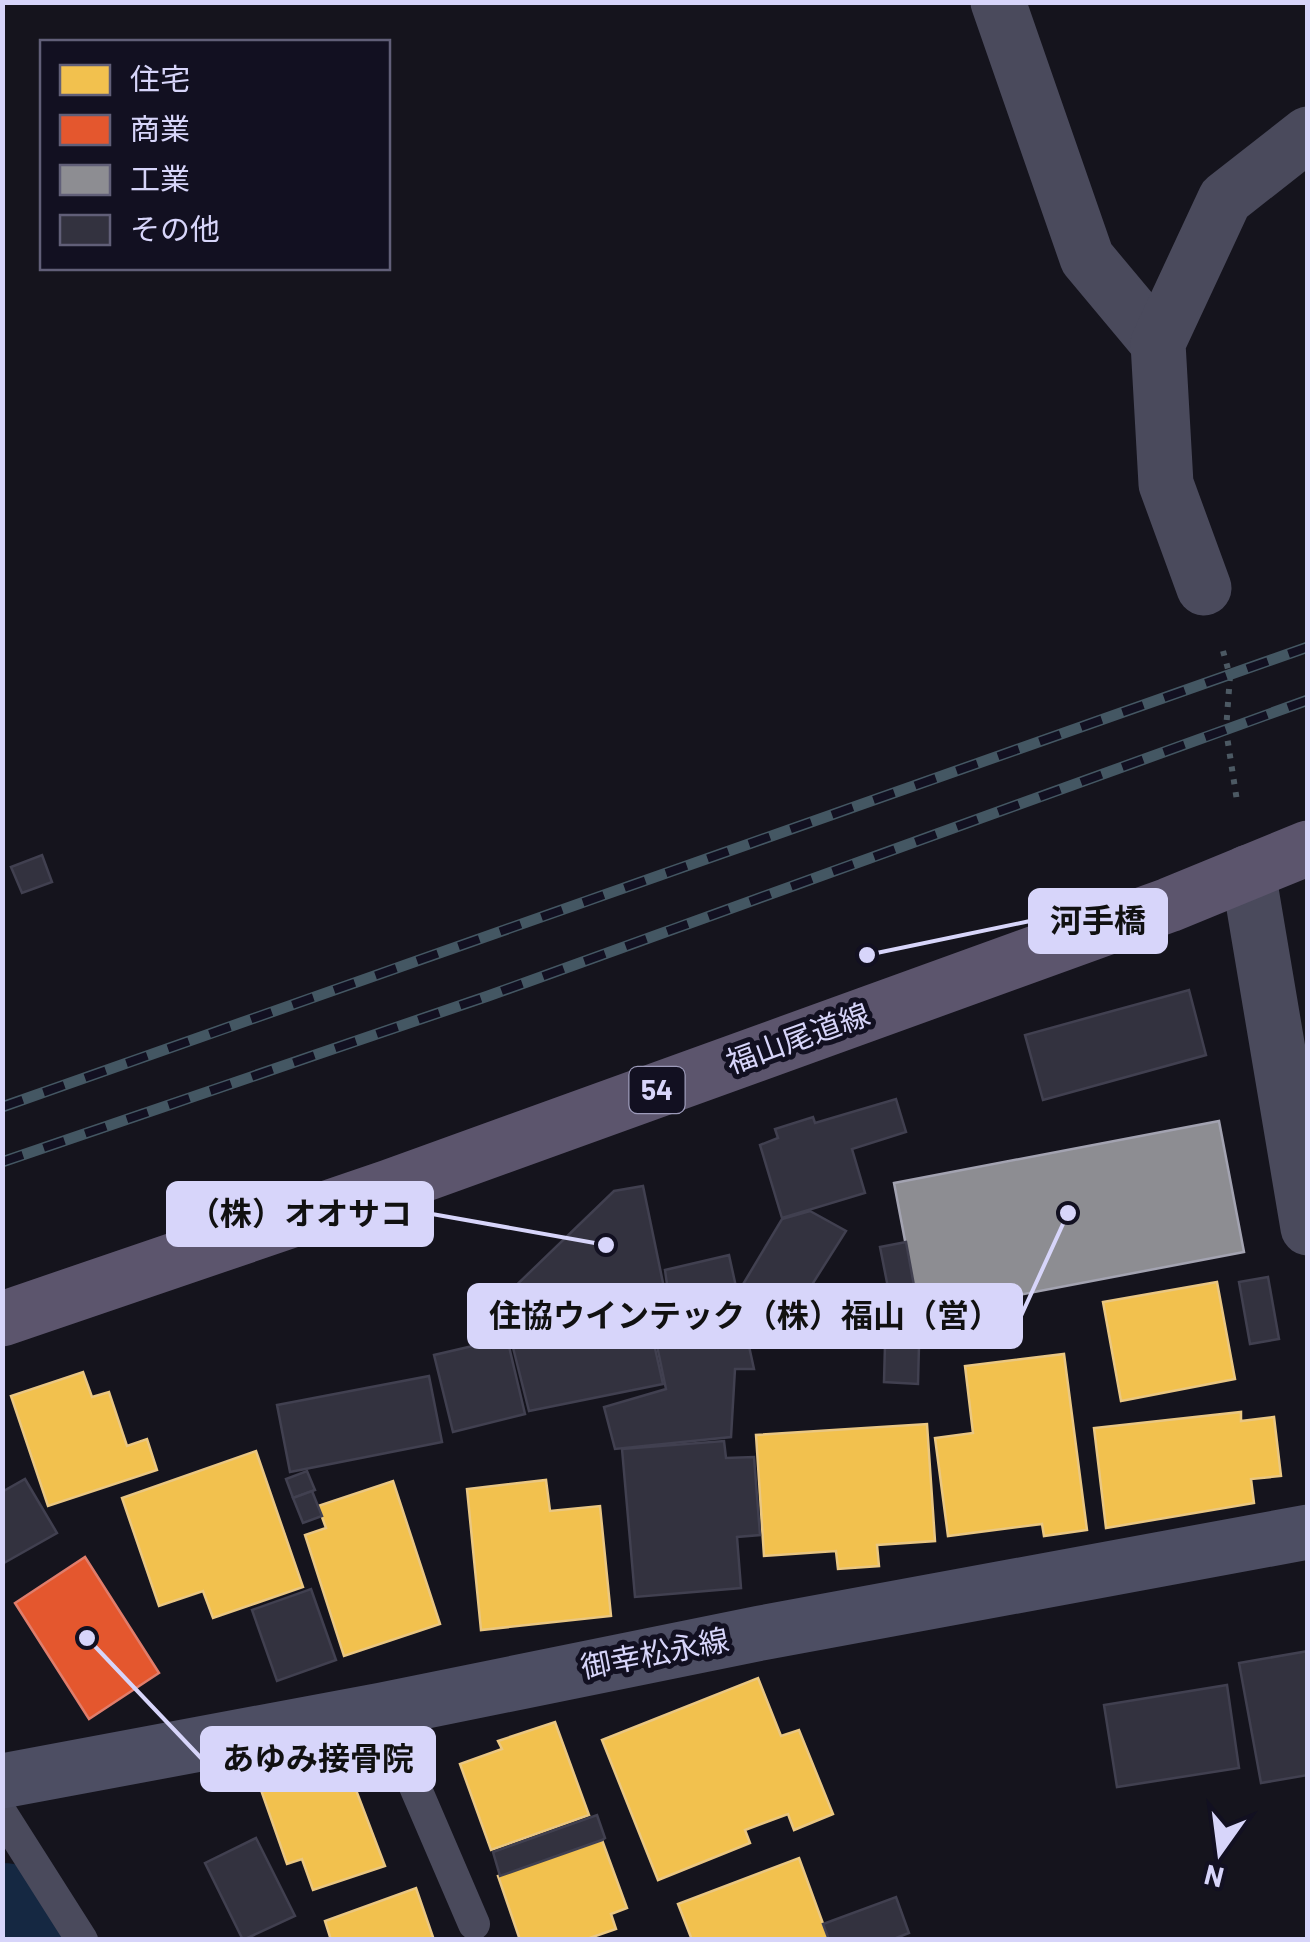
<svg xmlns="http://www.w3.org/2000/svg" width="1310" height="1942" font-family="Barlow,'Noto Sans JP',sans-serif">
  <style>
    .homes { fill: #f2c14e; stroke: #eac782; stroke-width: 2.5 }
    .shops { fill: #e4572e; stroke: #e07d6b; stroke-width: 2.5 }
    .industry { fill: #8d8d92; stroke: #a3a3b1; stroke-width: 2.5 }
    .lines { fill: none; stroke-linecap: round; stroke-linejoin: round }
    .river { stroke: #152842; stroke-width: 142 }
    .building { fill: #33323f; stroke: #414050; stroke-width: 2.5 }
    .path { stroke: #4c5963; stroke-width: 6; stroke-dasharray: 5 8; stroke-linecap: butt }
    .lane { stroke: #4a4a5c; stroke-width: 32 }
    .street { stroke: #4a4a5c; stroke-width: 55 }
    .secondary { stroke: #4d4e63; stroke-width: 55 }
    .primary { stroke: #5c556d; stroke-width: 55 }
    .rail-casing { stroke: #445763; stroke-width: 11 }
    .rail { stroke: #121021; stroke-width: 8; stroke-dasharray: 22; stroke-linecap: butt }
    .labels { text-anchor: middle; stroke-width: 10; stroke-linejoin: round; paint-order: stroke }
    .shield { fill: #121021; stroke: #9c9ab9; stroke-width: 2.5 }
    .shield-label { font-size: 28px; font-weight: bold; fill: #d7d5fa }
    .street-label { font-size: 30px; fill: #d7d5fa; stroke: #121021 }
    .leader { fill: none; stroke: #d7d5fa; stroke-width: 4 }
    .callout-dot { fill: #d7d5fa; stroke: #121021; stroke-width: 4 }
    .callout { fill: #d7d5fa; stroke: #d7d5fa; stroke-width: 4 }
    .callout-label { font-size: 32px; text-anchor: middle; font-weight: bold; fill: #111 }
  </style>
  <rect width="100%" height="100%" fill="#15141d"/>
  <g class="homes">
    <path d="M 1217,1282 L 1235,1379 L 1121,1401 L 1103,1302 Z"/>
    <path d="M 1064,1354 L 1087,1530 L 1044,1536 L 1042,1524 L 948,1536 L 935,1438 L 973,1433 L 965,1366 Z"/>
    <path d="M 83,1372 L 92,1397 L 109,1392 L 127,1446 L 147,1439 L 157,1470 L 48,1506 L 11,1396 Z"/>
    <path d="M 1241,1412 L 1241,1421 L 1274,1417 L 1281,1476 L 1251,1479 L 1254,1503 L 1106,1528 L 1094,1428 Z"/>
    <path d="M 927,1424 L 935,1541 L 877,1545 L 879,1566 L 838,1569 L 836,1551 L 764,1556 L 756,1435 Z"/>
    <path d="M 256,1451 L 303,1587 L 213,1618 L 203,1591 L 159,1606 L 122,1498 Z"/>
    <path d="M 546,1480 L 550,1511 L 600,1506 L 611,1616 L 481,1630 L 467,1489 Z"/>
    <path d="M 393,1481 L 440,1624 L 344,1656 L 305,1535 L 326,1528 L 318,1506 Z"/>
    <path d="M 758,1678 L 781,1736 L 799,1730 L 833,1814 L 794,1830 L 788,1814 L 745,1830 L 750,1843 L 658,1880 L 602,1740 Z"/>
    <path d="M 555,1722 L 589,1815 L 491,1850 L 460,1764 L 502,1749 L 498,1741 Z"/>
    <path d="M 328,1765 L 331,1774 L 348,1769 L 385,1866 L 313,1890 L 302,1859 L 287,1864 L 261,1790 Z"/>
    <path d="M 602,1840 L 627,1908 L 611,1914 L 616,1929 L 584,1940 L 520,1940 L 498,1876 Z"/>
    <path d="M 799,1858 L 829,1940 L 692,1940 L 678,1904 Z"/>
    <path d="M 416,1888 L 434,1940 L 331,1940 L 325,1921 Z"/>
  </g>
  <path class="shops" d="M 85,1557 L 159,1673 L 89,1719 L 15,1603 Z"/>
  <path class="industry" d="M 1219,1121 L 1244,1252 L 919,1314 L 894,1183 Z"/>
  <g class="lines">
    <path class="river" d="M 2,1934 L 7,1940"/>
  </g>
  <g class="building">
    <path d="M 42,855 L 52,882 L 22,893 L 11,867 Z"/>
    <path d="M 1189,990 L 1206,1055 L 1043,1100 L 1025,1035 Z"/>
    <path d="M 896,1099 L 906,1132 L 852,1149 L 865,1193 L 782,1218 L 760,1145 L 778,1138 L 775,1129 L 813,1117 L 815,1123 Z"/>
    <path d="M 643,1186 L 669,1312 L 648,1317 L 663,1384 L 529,1411 L 501,1300 L 614,1191 Z"/>
    <path d="M 810,1211 L 846,1231 L 775,1343 L 746,1326 L 739,1291 L 782,1219 Z"/>
    <path d="M 906,1242 L 920,1318 L 895,1323 L 880,1247 Z"/>
    <path d="M 729,1255 L 754,1369 L 735,1369 L 731,1437 L 615,1449 L 604,1407 L 666,1389 L 651,1317 L 671,1313 L 665,1270 Z"/>
    <path d="M 1268,1277 L 1279,1339 L 1250,1344 L 1239,1282 Z"/>
    <path d="M 507,1338 L 525,1414 L 453,1432 L 434,1355 Z"/>
    <path d="M 885,1345 L 919,1345 L 918,1384 L 884,1382 Z"/>
    <path d="M 429,1376 L 442,1442 L 290,1472 L 277,1405 Z"/>
    <path d="M 724,1441 L 726,1458 L 754,1457 L 760,1535 L 737,1537 L 741,1588 L 635,1597 L 622,1449 Z"/>
    <path d="M 307,1471 L 315,1490 L 293,1498 L 286,1479 Z"/>
    <path d="M 25,1479 L 57,1533 L 4,1563 L 2,1492 Z"/>
    <path d="M 312,1491 L 322,1516 L 303,1523 L 293,1498 Z"/>
    <path d="M 311,1589 L 336,1660 L 277,1681 L 252,1610 Z"/>
    <path d="M 1308,1651 L 1308,1775 L 1261,1783 L 1239,1663 Z"/>
    <path d="M 1227,1685 L 1239,1768 L 1117,1787 L 1104,1705 Z"/>
    <path d="M 597,1815 L 605,1838 L 602,1840 L 500,1876 L 493,1852 Z"/>
    <path d="M 256,1838 L 295,1916 L 243,1940 L 205,1863 Z"/>
    <path d="M 896,1897 L 909,1933 L 891,1940 L 829,1940 L 823,1924 Z"/>
  </g>
  <g class="lines">
    <path class="path" d="M 1223,651 L 1230,676 L 1226,730 L 1237,801"/>
    <g class="lane">
      <path d="M 382,1710 L 474,1924"/>
      <path d="M 2,1814 L 82,1940"/>
    </g>
    <g class="street">
      <path d="M 998,2 L 1087,258 L 1158,343"/>
      <path d="M 1204,588 L 1166,484 L 1158,343 L 1225,199 L 1308,134"/>
      <path d="M 1248,872 L 1308,1228"/>
    </g>
    <path class="secondary" d="M 2,1781 L 382,1710 L 761,1633 L 1308,1532"/>
    <path class="primary" d="M 2,1319 L 389,1187 L 1169,905 L 1308,848"/>
    <g class="rail-casing">
      <g id="rail">
        <path d="M 2,1107 L 1308,647"/>
        <path d="M 2,1162 L 488,996 L 1308,700"/>
      </g>
    </g>
    <use href="#rail" class="rail"/>
  </g>
  <g class="labels">
    <rect class="shield" x="629.5" y="1067" width="55" height="46" rx="8"/>
    <g class="shield-label">
      <text x="657" y="1100">54</text>
    </g>
    <g class="street-label">
      <text transform="translate(798 1039) rotate(-20)" y="10">福山尾道線</text>
      <text transform="translate(655 1654) rotate(-11)" y="10">御幸松永線</text>
    </g>
  </g>
  <path class="leader" d="M867 955L1030 921M606 1245L432 1214M1068 1213L1021 1316M87 1638L202 1759"/>
  <g class="callout-dot">
    <circle cx="867" cy="955" r="10"/>
    <circle cx="606" cy="1245" r="10"/>
    <circle cx="1068" cy="1213" r="10"/>
    <circle cx="87" cy="1638" r="10"/>
  </g>
  <g class="callout">
    <rect x="1030" y="890" width="136" height="62" rx="10"/>
    <rect x="168" y="1183" width="264" height="62" rx="10"/>
    <rect x="469" y="1285" width="552" height="62" rx="10"/>
    <rect x="202" y="1728" width="232" height="62" rx="10"/>
  </g>
  <g class="callout-label">
    <text x="1098" y="932">河手橋</text>
    <text x="300" y="1225">（株）オオサコ</text>
    <text x="745" y="1327">住協ウインテック（株）福山（営）</text>
    <text x="318" y="1770">あゆみ接骨院</text>
  </g>
  <rect width="1310" height="1942" fill="none" stroke="#d7d5fa" stroke-width="10"/>
  <rect x="40" y="40" width="350" height="230" fill="#121021" stroke="#615f78" stroke-width="2.5"/>
  <rect x="60" y="65" width="50" height="30" fill="#f2c14e" stroke="#615f78" stroke-width="2.5"/>
  <text x="130" y="90" font-size="30" fill="#d7d5fa">住宅</text>
  <rect x="60" y="115" width="50" height="30" fill="#e4572e" stroke="#615f78" stroke-width="2.5"/>
  <text x="130" y="140" font-size="30" fill="#d7d5fa">商業</text>
  <rect x="60" y="165" width="50" height="30" fill="#8d8d92" stroke="#615f78" stroke-width="2.5"/>
  <text x="130" y="190" font-size="30" fill="#d7d5fa">工業</text>
  <rect x="60" y="215" width="50" height="30" fill="#33323f" stroke="#615f78" stroke-width="2.5"/>
  <text x="130" y="240" font-size="30" fill="#d7d5fa">その他</text>
  <g transform="translate(1220 1852) rotate(194)" stroke="#121021" stroke-width="8" paint-order="stroke">
  <path d="M0-8L18 38L0 25L-18 38Z" fill="#d7d5fa"/>
  <text y="-15" font-size="28" font-weight="bold" text-anchor="middle" fill="#d7d5fa">N</text>
  </g>
</svg>
